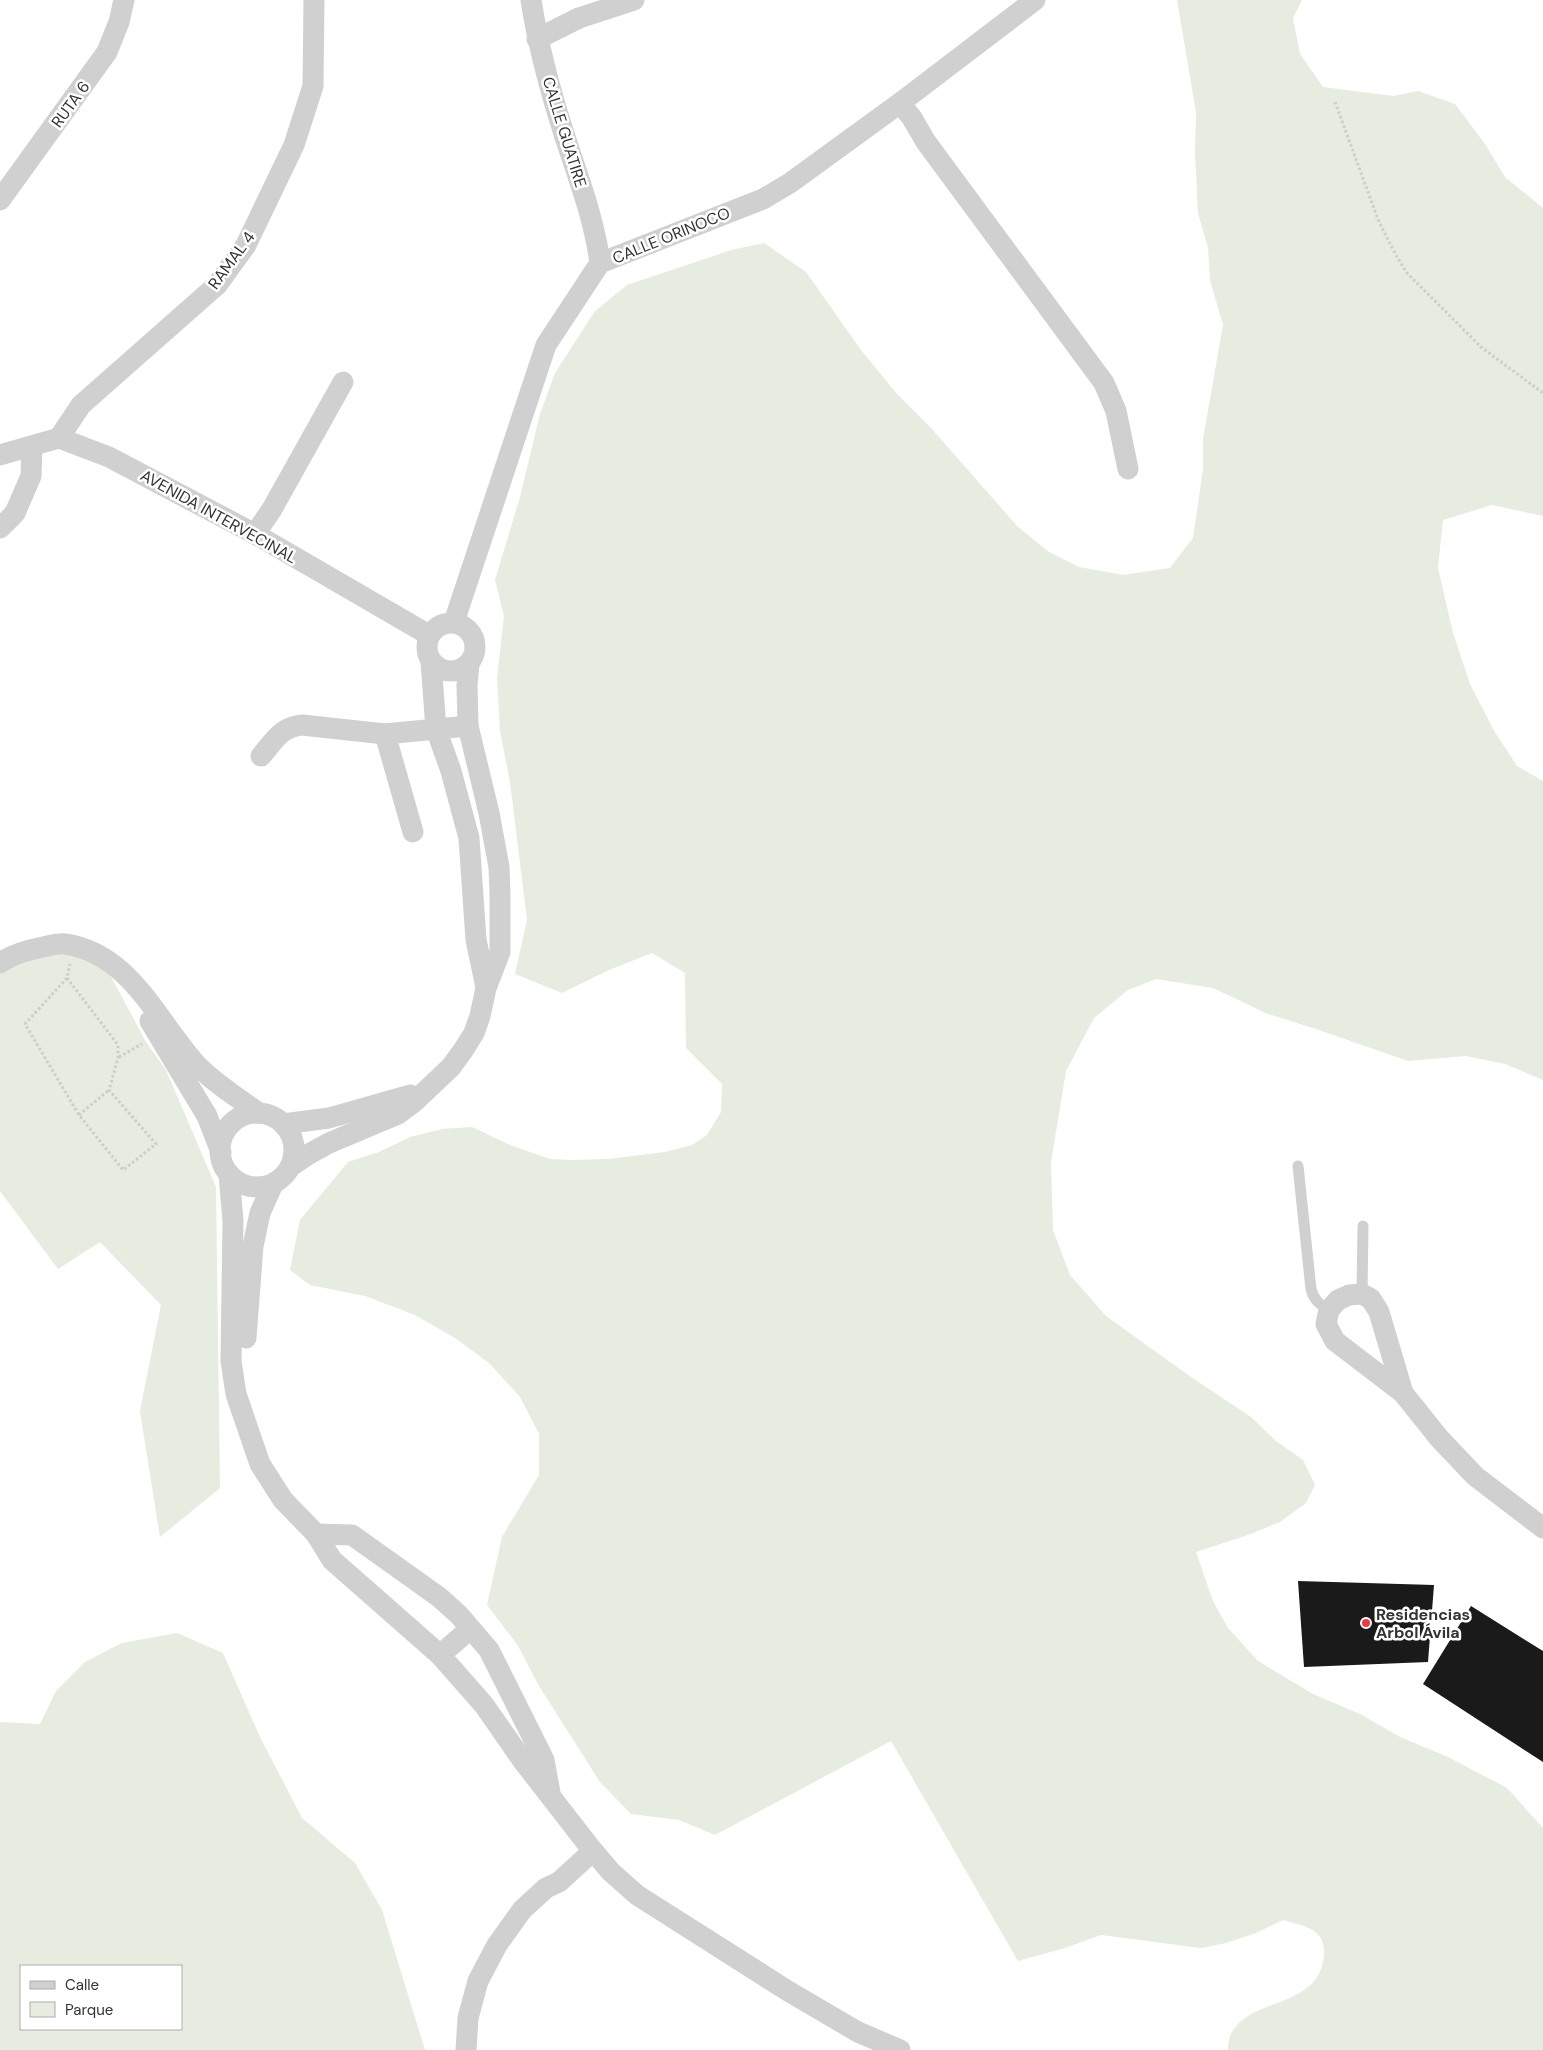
<svg xmlns="http://www.w3.org/2000/svg" width="1543" height="2050" font-family="'DM Sans',sans-serif">
  <style>
    .green { fill: #e6ecdf; fill-rule: evenodd }
    .building { fill: #1a1a1a }
    .lines { fill: none; stroke-linecap: round; stroke-linejoin: round }
    .path { stroke: #cdcdcd; stroke-width: 3; stroke-dasharray: 2.5 2.5; stroke-linecap: butt }
    .service { stroke: #d0d0d0; stroke-width: 11 }
    .minor { stroke: #d0d0d0; stroke-width: 21 }
    .poi-dot { fill: #e63946; stroke: #fff; stroke-width: 2 }
    .labels { text-anchor: middle; stroke-width: 5; stroke-linejoin: round; paint-order: stroke }
    .street-label { font-size: 16px; fill: #333; stroke: #fff }
    .poi-label { font-size: 16px; font-weight: bold; fill: #333; stroke: #fff; text-anchor: start }
  </style>
  <rect width="100%" height="100%" fill="#fff"/>
  <g class="green">
    <path d="M 1177,0 L 1302,0 L 1293,18 L 1300,54 L 1323,87 L 1393,96 L 1418,91 L 1455,104 L 1485,144 L 1505,177 L 1543,208 L 1543,516 L 1492,505 L 1443,520 L 1438,568 L 1453,633 L 1470,684 L 1493,729 L 1517,766 L 1543,781 L 1543,1080 L 1505,1064 L 1466,1056 L 1408,1061 L 1313,1028 L 1268,1014 L 1213,988 L 1156,979 L 1128,990 L 1094,1018 L 1066,1071 L 1051,1162 L 1053,1230 L 1070,1275 L 1106,1316 L 1191,1377 L 1251,1417 L 1276,1441 L 1303,1460 L 1315,1485 L 1306,1503 L 1280,1522 L 1248,1535 L 1196,1552 L 1213,1601 L 1228,1628 L 1258,1661 L 1313,1694 L 1360,1714 L 1400,1737 L 1448,1757 L 1507,1788 L 1543,1828 L 1543,2050 L 1228,2050 C 1228,2038 1231,2031 1239,2023 C 1265,1998 1320,2004 1324,1955 C 1326,1928 1303,1926 1283,1920 L 1256,1933 L 1226,1943 L 1201,1948 L 1101,1935 L 1065,1948 L 1018,1961 L 891,1741 L 715,1835 L 679,1820 L 631,1814 L 600,1782 L 539,1686 L 517,1644 L 487,1605 L 502,1537 L 539,1475 L 539,1434 L 520,1397 L 489,1363 L 455,1338 L 415,1315 L 365,1296 L 310,1285 L 290,1270 L 300,1220 L 348,1162 L 379,1152 L 410,1137 L 442,1129 L 472,1127 L 510,1145 L 550,1159 L 571,1160 L 609,1159 L 665,1152 L 692,1145 L 707,1135 L 721,1112 L 722,1084 L 686,1048 L 685,973 L 652,953 L 609,970 L 562,993 L 515,974 L 527,920 L 510,782 L 500,731 L 497,678 L 504,616 L 495,580 L 520,497 L 540,414 L 555,373 L 595,311 L 627,285 L 731,250 L 764,243 L 806,272 L 861,350 L 897,394 L 931,428 L 1018,527 L 1049,552 L 1079,567 L 1123,575 L 1170,568 L 1193,538 L 1203,469 L 1203,439 L 1223,325 L 1210,280 L 1208,248 L 1198,213 L 1195,152 L 1196,112 Z"/>
    <path d="M 49,951 L 82,955 L 108,971 L 146,1042 L 166,1070 L 216,1187 L 220,1488 L 160,1537 L 140,1411 L 161,1305 L 100,1242 L 58,1269 L 0,1191 L 0,972 Z"/>
    <path d="M 177,1633 L 223,1653 L 260,1737 L 302,1818 L 355,1863 L 382,1910 L 425,2050 L 0,2050 L 0,1722 L 40,1724 L 56,1691 L 85,1662 L 122,1643 ZM 21,1966 L 181,1966 L 181,2029 L 21,2029 Z"/>
  </g>
  <g class="building">
    <path d="M 1298,1581 L 1434,1585 L 1428,1662 L 1304,1667 Z"/>
    <path d="M 1471,1606 L 1543,1651 L 1543,1762 L 1423,1684 Z"/>
  </g>
  <g class="lines">
    <g class="path">
      <path d="M 1335,102 L 1379,222 L 1397,257 L 1407,273 L 1481,347 L 1543,393"/>
      <path d="M 67,978 L 118,1045 L 118,1058 L 109,1090 L 156,1144 L 123,1170 L 79,1115 L 25,1024 L 67,978 L 70,964"/>
      <path d="M 119,1057 L 142,1044"/>
      <path d="M 79,1115 L 109,1090"/>
    </g>
    <g class="service">
      <path d="M 1298,1166 L 1311,1289 C 1314,1300 1319,1304 1329,1310"/>
      <path d="M 1362,1294 L 1363,1226"/>
    </g>
    <g class="minor">
      <path d="M 531,0 C 538,46 550,90 564,134 C 578,177 594,218 600,263"/>
      <path d="M 537,39 L 579,18 L 634,0"/>
      <path d="M 900,103 L 912,118 L 926,142 L 1104,383 L 1116,411 L 1128,469"/>
      <path d="M 0,200 L 107,52 L 119,22 L 124,0"/>
      <path d="M 59,438 L 81,405 L 217,285 L 246,245 L 294,145 L 313,86 L 314,0"/>
      <path d="M 0,455 L 59,438 L 109,457 L 255,534 L 429,635"/>
      <path d="M 0,528 L 15,513 L 31,476 L 32,446"/>
      <path d="M 255,534 L 272,509 L 343,382"/>
      <path d="M 454,622 L 546,345 L 600,263 L 763,199 L 790,183 L 900,103 L 1035,0"/>
      <circle cx="451" cy="647" r="24"/>
      <path d="M 431,662 L 436,729 L 451,771 L 469,838 L 476,940 L 486,987"/>
      <path d="M 261,756 C 274,741 281,727 302,725 L 385,734"/>
      <path d="M 413,832 L 385,734 L 468,726"/>
      <path d="M 0,963 C 12,954 28,950 43,947 C 49,946 58,943 65,944 C 130,953 157,1021 196,1064 C 214,1083 238,1098 259,1113"/>
      <path d="M 150,1021 L 207,1116 L 221,1152"/>
      <circle cx="257" cy="1150" r="37"/>
      <path d="M 283,1124 L 329,1118 L 410,1095"/>
      <path d="M 291,1166 L 309,1154 L 329,1143 L 398,1114 L 414,1102 L 451,1067 L 464,1049 L 474,1033 L 480,1016 L 486,988 L 500,952 L 500,893 L 499,867 L 489,813 L 468,726 L 467,685 L 469,664"/>
      <path d="M 229,1174 L 233,1221 L 231,1361 L 236,1394 L 260,1464 L 283,1500 L 316,1534 L 332,1560 L 440,1655 L 484,1705 L 523,1761 L 589,1846 L 611,1872 L 637,1895 L 788,1991 L 858,2032 L 900,2050"/>
      <path d="M 246,1338 L 253,1246 L 260,1213 L 273,1184"/>
      <path d="M 1403,1393 L 1379,1312 L 1371,1299 L 1362,1294 L 1349,1295 L 1338,1300 L 1329,1310 L 1326,1324 L 1335,1341 L 1403,1393 L 1439,1438 L 1475,1476 L 1543,1528"/>
      <path d="M 316,1534 L 352,1535 L 439,1597 L 459,1615 L 489,1650 L 544,1760 L 550,1793"/>
      <path d="M 440,1655 L 470,1629"/>
      <path d="M 466,2050 L 468,2018 L 478,1981 L 497,1945 L 522,1910 L 546,1888 L 559,1882 L 593,1851"/>
    </g>
  </g>
  <circle class="poi-dot" cx="1366" cy="1623" r="5"/>
  <g class="labels">
    <g class="street-label">
      <text transform="translate(70 104) rotate(-54)" y="6">RUTA 6</text>
      <text transform="translate(565 132) rotate(73)" y="6">CALLE GUATIRE</text>
      <text transform="translate(671 235) rotate(-22)" y="6">CALLE ORINOCO</text>
      <text transform="translate(231 260) rotate(-54)" y="6">RAMAL 4</text>
      <text transform="translate(219 516) rotate(29)" y="6">AVENIDA INTERVECINAL</text>
    </g>
    <g class="poi-label">
      <text x="1376" y="1620">Residencias<tspan x="1376" dy="18">Arbol Ávila</tspan></text>
    </g>
  </g>
  <rect x="20" y="1965" width="162" height="65" fill="#ffffff" stroke="#adadad"/>
  <rect x="30" y="1981" width="25" height="8" fill="#d0d0d0" stroke="#adadad"/>
  <text x="65" y="1990" font-size="15" fill="#333333">Calle</text>
  <rect x="30" y="2002" width="25" height="15" fill="#e6ecdf" stroke="#adadad"/>
  <text x="65" y="2015" font-size="15" fill="#333333">Parque</text>
</svg>
